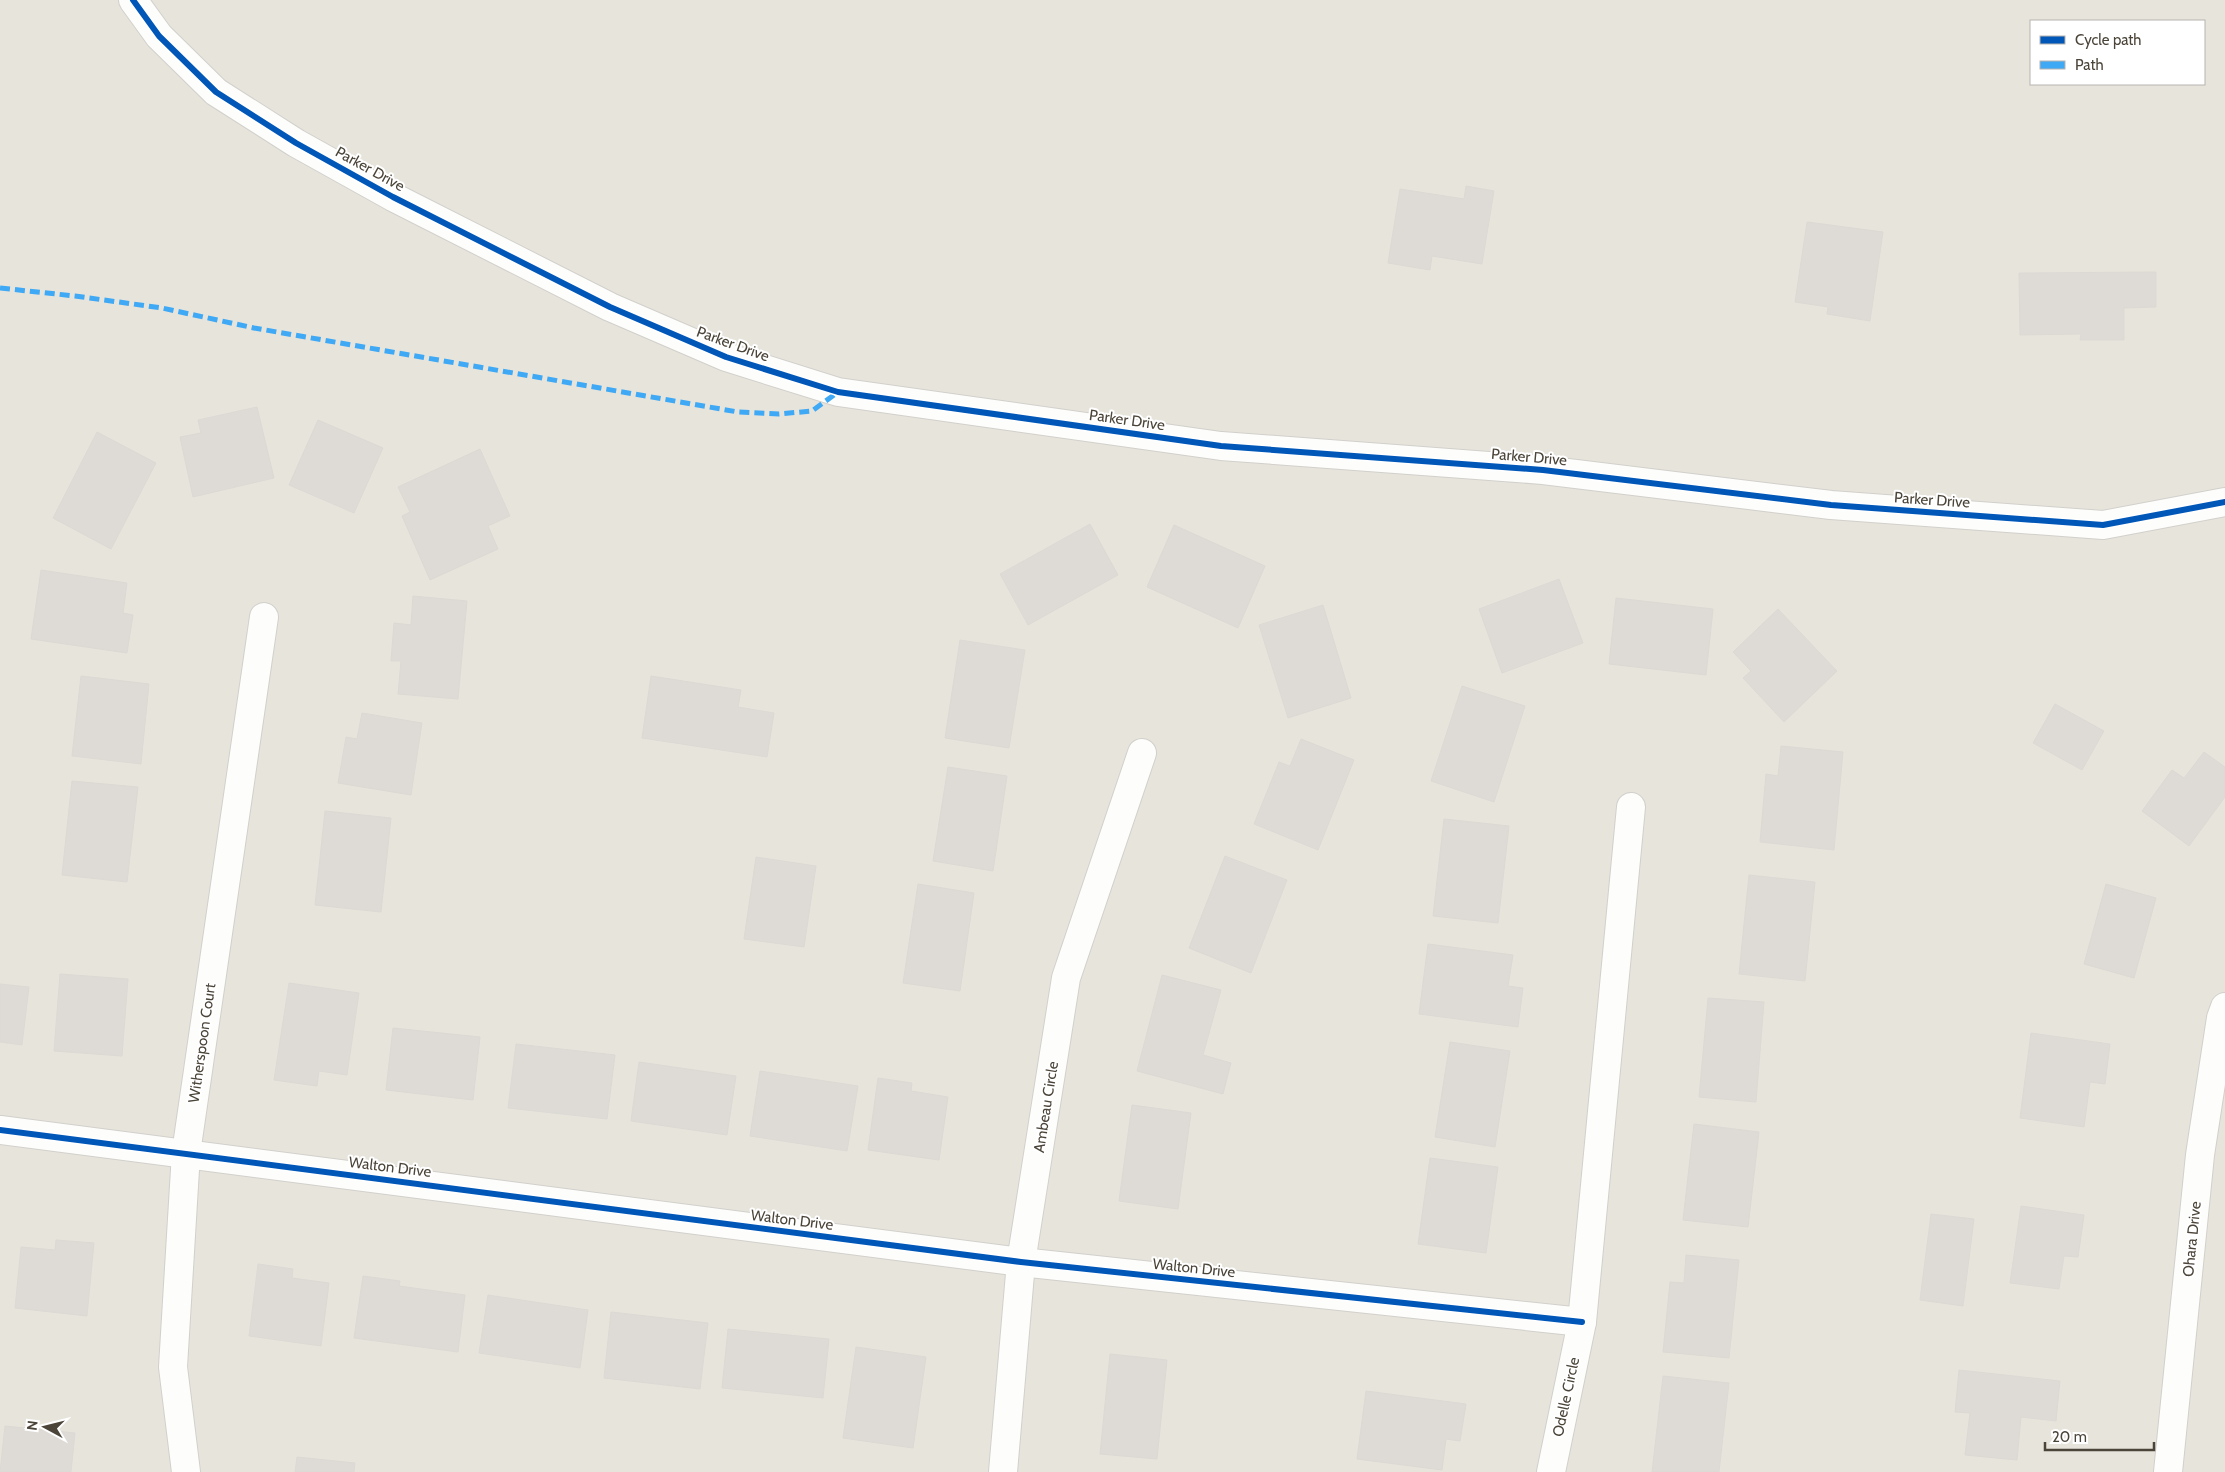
<svg xmlns="http://www.w3.org/2000/svg" width="2225" height="1472" font-family="Cabin,sans-serif">
  <style>
    .residential { fill: #e7e4dc; fill-rule: evenodd }
    .building { fill: #dedbd6; stroke: #dcd9d4 }
    .lines { fill: none; stroke-linecap: round; stroke-linejoin: round }
    .street-casing { stroke: #d2d0cb; stroke-width: 30 }
    .street { stroke: #fdfdfc; stroke-width: 28 }
    .quiet { stroke: #3fa9f5; stroke-width: 5; stroke-dasharray: 10 5; stroke-linecap: butt }
    .cycleway-casing { stroke: #fff; stroke-width: 9 }
    .cycleway { stroke: #0057b8; stroke-width: 6 }
    .labels { text-anchor: middle; stroke-width: 4; stroke-linejoin: round; paint-order: stroke }
    .street-label { font-size: 15px; fill: #4b4439; stroke: #fff }
  </style>
  <rect width="100%" height="100%" fill="#f4f2ee"/>
  <path class="residential" d="M 0,0 L 2225,0 L 2225,1472 L 0,1472 ZM 2031,21 L 2204,21 L 2204,84 L 2031,84 Z"/>
  <g class="building">
    <path d="M 1466,186 L 1494,191 L 1482,264 L 1432,256 L 1430,270 L 1388,263 L 1400,189 L 1464,199 Z"/>
    <path d="M 1807,222 L 1883,232 L 1870,321 L 1827,314 L 1828,307 L 1795,302 Z"/>
    <path d="M 2156,272 L 2156,307 L 2124,308 L 2124,340 L 2080,340 L 2081,334 L 2020,335 L 2019,273 Z"/>
    <path d="M 257,407 L 274,478 L 193,497 L 180,437 L 201,433 L 198,420 Z"/>
    <path d="M 318,420 L 383,448 L 354,513 L 289,485 Z"/>
    <path d="M 97,432 L 156,463 L 111,549 L 53,518 Z"/>
    <path d="M 480,449 L 510,516 L 488,526 L 498,549 L 430,580 L 402,516 L 410,512 L 398,487 Z"/>
    <path d="M 1090,524 L 1118,575 L 1028,625 L 1000,574 Z"/>
    <path d="M 1174,525 L 1265,566 L 1238,628 L 1147,587 Z"/>
    <path d="M 41,570 L 127,583 L 123,613 L 133,615 L 127,653 L 31,639 Z"/>
    <path d="M 1559,579 L 1583,643 L 1502,673 L 1479,609 Z"/>
    <path d="M 413,596 L 467,601 L 458,699 L 398,694 L 401,661 L 391,661 L 394,623 L 411,625 Z"/>
    <path d="M 1616,598 L 1713,609 L 1706,675 L 1609,664 Z"/>
    <path d="M 1323,605 L 1351,698 L 1288,718 L 1259,625 Z"/>
    <path d="M 1778,609 L 1837,671 L 1784,722 L 1743,678 L 1751,671 L 1733,652 Z"/>
    <path d="M 960,640 L 1025,650 L 1009,748 L 945,738 Z"/>
    <path d="M 81,676 L 149,684 L 141,764 L 72,756 Z"/>
    <path d="M 651,676 L 741,690 L 738,707 L 774,713 L 767,757 L 642,738 Z"/>
    <path d="M 1462,686 L 1525,706 L 1494,802 L 1431,781 Z"/>
    <path d="M 2055,704 L 2104,731 L 2082,770 L 2033,743 Z"/>
    <path d="M 362,713 L 422,723 L 411,795 L 338,783 L 346,737 L 357,739 Z"/>
    <path d="M 1301,739 L 1354,760 L 1318,850 L 1254,824 L 1279,762 L 1290,766 Z"/>
    <path d="M 1781,746 L 1843,752 L 1834,850 L 1760,842 L 1766,774 L 1778,776 Z"/>
    <path d="M 2204,752 L 2225,767 L 2225,797 L 2189,846 L 2142,811 L 2172,770 L 2184,778 Z"/>
    <path d="M 948,767 L 1007,776 L 993,871 L 933,861 Z"/>
    <path d="M 72,781 L 138,787 L 127,882 L 62,875 Z"/>
    <path d="M 325,811 L 391,818 L 381,912 L 315,905 Z"/>
    <path d="M 1444,819 L 1509,826 L 1498,923 L 1433,916 Z"/>
    <path d="M 1225,856 L 1287,880 L 1251,973 L 1189,948 Z"/>
    <path d="M 756,857 L 816,866 L 804,947 L 744,939 Z"/>
    <path d="M 1749,875 L 1815,882 L 1805,981 L 1739,974 Z"/>
    <path d="M 918,884 L 974,893 L 960,991 L 903,983 Z"/>
    <path d="M 2106,884 L 2156,898 L 2134,978 L 2084,964 Z"/>
    <path d="M 1428,944 L 1513,955 L 1508,986 L 1523,988 L 1518,1027 L 1419,1014 Z"/>
    <path d="M 60,974 L 128,979 L 122,1056 L 54,1051 Z"/>
    <path d="M 1162,975 L 1221,990 L 1203,1055 L 1231,1063 L 1223,1094 L 1137,1071 Z"/>
    <path d="M 289,983 L 359,993 L 347,1075 L 319,1071 L 317,1086 L 274,1080 Z"/>
    <path d="M 0,984 L 29,987 L 22,1045 L 0,1042 Z"/>
    <path d="M 1708,998 L 1764,1002 L 1756,1102 L 1699,1097 Z"/>
    <path d="M 393,1028 L 480,1037 L 473,1100 L 386,1090 Z"/>
    <path d="M 2031,1033 L 2110,1044 L 2105,1084 L 2090,1082 L 2084,1127 L 2020,1118 Z"/>
    <path d="M 1450,1042 L 1510,1051 L 1495,1147 L 1435,1137 Z"/>
    <path d="M 516,1044 L 615,1055 L 607,1119 L 508,1108 Z"/>
    <path d="M 639,1062 L 736,1076 L 727,1135 L 631,1121 Z"/>
    <path d="M 760,1071 L 858,1086 L 847,1151 L 750,1136 Z"/>
    <path d="M 878,1078 L 912,1083 L 911,1091 L 948,1097 L 939,1160 L 868,1150 Z"/>
    <path d="M 1132,1105 L 1191,1113 L 1178,1209 L 1119,1201 Z"/>
    <path d="M 1694,1124 L 1759,1132 L 1748,1227 L 1683,1220 Z"/>
    <path d="M 1430,1158 L 1498,1167 L 1486,1253 L 1418,1244 Z"/>
    <path d="M 2021,1206 L 2084,1215 L 2078,1257 L 2064,1256 L 2059,1289 L 2010,1283 Z"/>
    <path d="M 1931,1214 L 1974,1219 L 1963,1306 L 1920,1300 Z"/>
    <path d="M 56,1240 L 94,1243 L 87,1316 L 15,1308 L 21,1247 L 55,1250 Z"/>
    <path d="M 1686,1255 L 1739,1260 L 1729,1358 L 1663,1352 L 1670,1282 L 1684,1283 Z"/>
    <path d="M 258,1264 L 293,1269 L 292,1278 L 329,1283 L 321,1346 L 249,1336 Z"/>
    <path d="M 363,1276 L 400,1281 L 399,1286 L 465,1295 L 458,1352 L 354,1338 Z"/>
    <path d="M 488,1295 L 588,1310 L 580,1368 L 479,1353 Z"/>
    <path d="M 611,1312 L 708,1323 L 700,1389 L 604,1378 Z"/>
    <path d="M 728,1329 L 829,1339 L 823,1398 L 722,1388 Z"/>
    <path d="M 856,1347 L 926,1357 L 913,1448 L 843,1438 Z"/>
    <path d="M 1110,1354 L 1167,1360 L 1157,1459 L 1100,1454 Z"/>
    <path d="M 1959,1370 L 2060,1381 L 2056,1421 L 2021,1417 L 2017,1460 L 1965,1455 L 1970,1413 L 1955,1412 Z"/>
    <path d="M 1663,1376 L 1729,1383 L 1719,1472 L 1652,1472 Z"/>
    <path d="M 1366,1391 L 1466,1404 L 1460,1441 L 1446,1439 L 1442,1470 L 1357,1459 Z"/>
    <path d="M 5,1426 L 75,1433 L 71,1472 L 0,1472 Z"/>
    <path d="M 297,1457 L 355,1463 L 354,1472 L 295,1472 Z"/>
  </g>
  <g class="lines">
    <g class="street-casing">
      <g id="street">
        <path d="M 133,0 L 159,36 L 216,92 L 296,143 L 393,197 L 610,307 L 726,357 L 838,392 L 1221,446 L 1543,470 L 1831,505 L 2103,525 L 2225,502"/>
        <path d="M 0,1130 L 1021,1262 L 1582,1322"/>
        <path d="M 186,1472 L 173,1367 L 186,1153 L 264,617"/>
        <path d="M 1003,1472 L 1021,1262 L 1066,978 L 1142,753"/>
        <path d="M 1551,1472 L 1582,1322 L 1631,807"/>
        <path d="M 2168,1472 L 2200,1155 L 2221,1018 L 2225,1007"/>
      </g>
    </g>
    <use href="#street" class="street"/>
    <path class="quiet" d="M 0,288 L 75,296 L 162,308 L 254,328 L 738,412 L 779,414 L 812,411 L 838,392"/>
    <g class="cycleway-casing">
      <g id="cycleway">
        <path d="M 133,0 L 159,36 L 216,92 L 296,143 L 393,197 L 610,307 L 726,357 L 838,392 L 1221,446 L 1543,470 L 1831,505 L 2103,525 L 2225,502"/>
        <path d="M 0,1130 L 1021,1262 L 1582,1322"/>
      </g>
    </g>
    <use href="#cycleway" class="cycleway"/>
  </g>
  <g class="labels">
    <g class="street-label">
      <text transform="translate(370 169) rotate(29)" y="5">Parker Drive</text>
      <text transform="translate(733 344) rotate(20)" y="5">Parker Drive</text>
      <text transform="translate(1127 420) rotate(8)" y="5">Parker Drive</text>
      <text transform="translate(1529 457) rotate(5)" y="5">Parker Drive</text>
      <text transform="translate(1932 500) rotate(4)" y="5">Parker Drive</text>
      <text transform="translate(202 1043) rotate(-82)" y="5">Witherspoon Court</text>
      <text transform="translate(1046 1107) rotate(-81)" y="5">Ambeau Circle</text>
      <text transform="translate(390 1167) rotate(7)" y="5">Walton Drive</text>
      <text transform="translate(792 1220) rotate(7)" y="5">Walton Drive</text>
      <text transform="translate(2192 1239) rotate(-84)" y="5">Ohara Drive</text>
      <text transform="translate(1194 1268) rotate(6)" y="5">Walton Drive</text>
      <text transform="translate(1566 1397) rotate(-78)" y="5">Odelle Circle</text>
    </g>
  </g>
  <rect x="2030" y="20" width="175" height="65" fill="#ffffff" stroke="#b7b4b0"/>
  <rect x="2040" y="36" width="25" height="8" fill="#0057b8" stroke="#b7b4b0"/>
  <text x="2075" y="45" font-size="15" fill="#4b4439">Cycle path</text>
  <rect x="2040" y="61" width="25" height="8" fill="#3fa9f5" stroke="#b7b4b0"/>
  <text x="2075" y="70" font-size="15" fill="#4b4439">Path</text>
  <g transform="translate(45 1427) rotate(277)" stroke="#ffffff" stroke-width="4" paint-order="stroke">
  <path d="M0-4L9 19L0 12L-9 19Z" fill="#4b4439"/>
  <text y="-8" font-size="14" font-weight="bold" text-anchor="middle" fill="#4b4439">N</text>
  </g>
  <path d="M2045 1442v8h109v-8" fill="none" stroke="#4b4439" stroke-width="2.5"/>
  <text x="2052" y="1442" font-size="15" fill="#4b4439" stroke="#ffffff" stroke-width="4" paint-order="stroke">20 m</text>
</svg>
